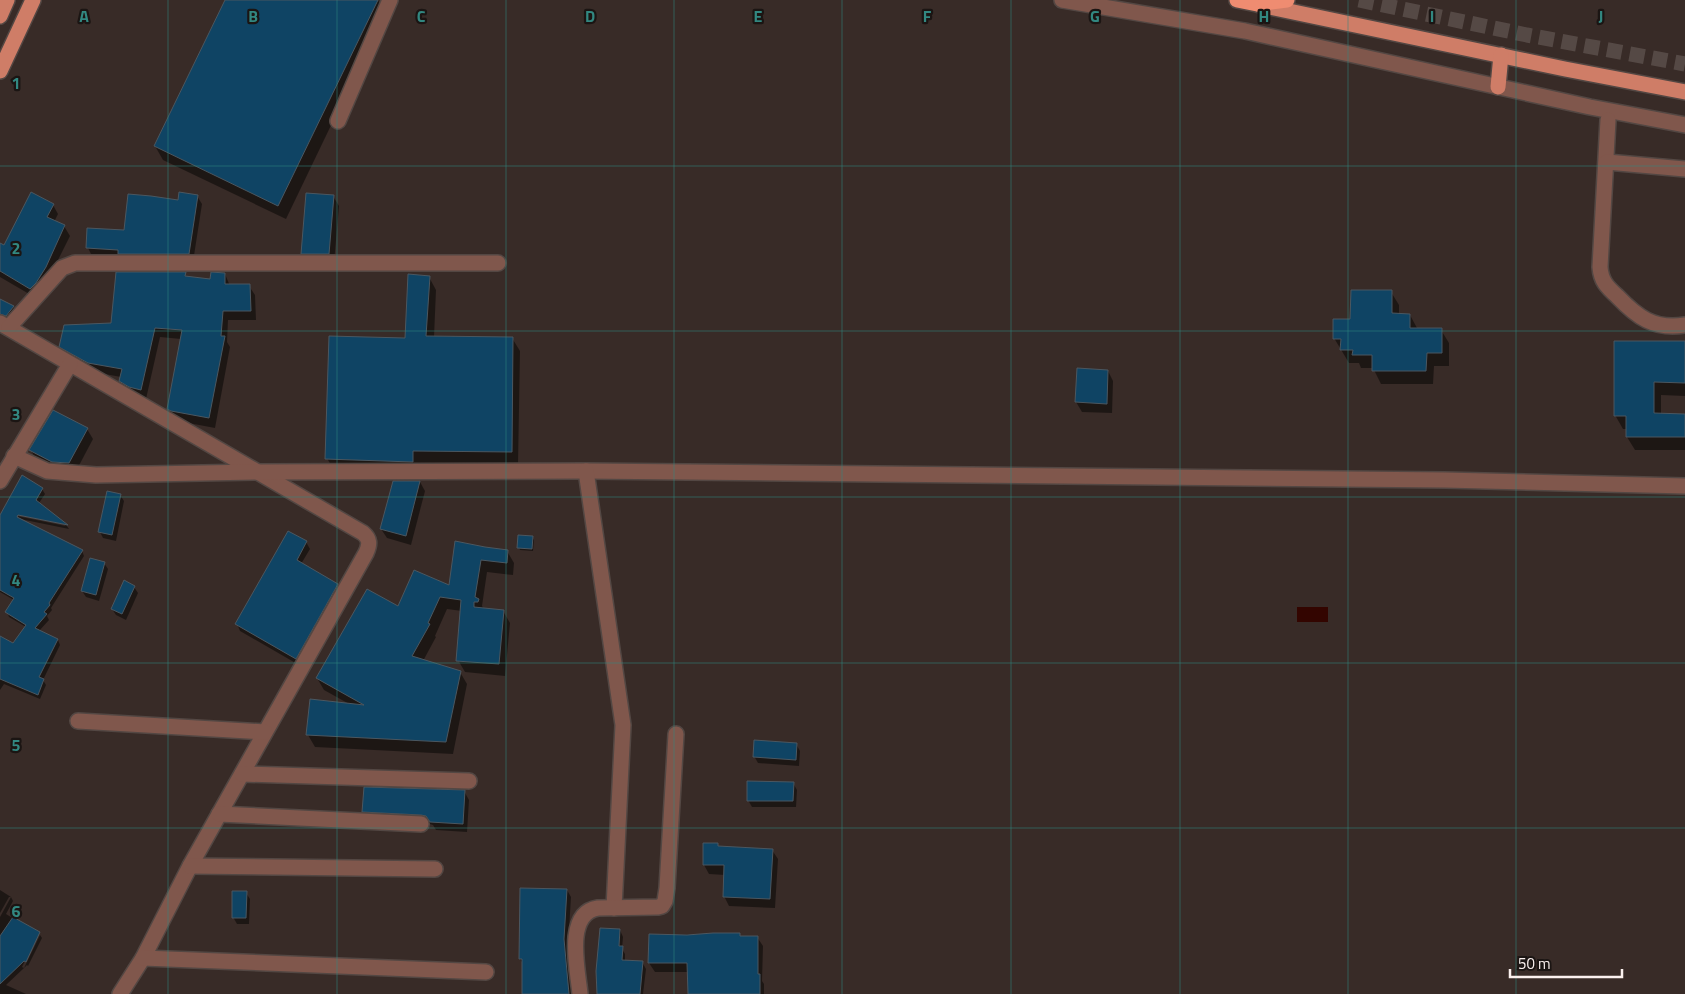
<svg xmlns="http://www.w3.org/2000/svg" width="1685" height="994" font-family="'Titillium Web',sans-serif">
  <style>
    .water { fill: #330500 }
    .shadow { fill: #0007 }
    .building { fill: #0f4464; stroke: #4b5760 }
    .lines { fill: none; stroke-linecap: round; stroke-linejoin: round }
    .highway-tunnel { stroke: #554945; stroke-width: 15; stroke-dasharray: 15 8; stroke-linecap: butt }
    .minor-casing { stroke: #534743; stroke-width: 18 }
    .major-casing { stroke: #534743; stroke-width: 18 }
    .highway-casing { stroke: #534743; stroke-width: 18 }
    .minor { stroke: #80574c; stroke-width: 15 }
    .major { stroke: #cf7d67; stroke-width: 15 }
    .highway { stroke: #ef8c71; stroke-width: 15 }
    .grid { fill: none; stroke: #328881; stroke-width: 1; stroke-opacity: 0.55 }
    .grid-label { font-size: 16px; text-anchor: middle; font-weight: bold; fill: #328881; stroke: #1b1513; stroke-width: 4.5; stroke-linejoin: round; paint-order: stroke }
  </style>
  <rect width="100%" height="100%" fill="#382b27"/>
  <rect class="water" x="1297" y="607" width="31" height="15"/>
  <g class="shadow">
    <path d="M 226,0 L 378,0 L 385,13 L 286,219 L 163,160 L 155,146 Z"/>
    <path d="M 197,196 L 202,204 L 193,262 L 92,256 L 88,248 L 125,231 L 179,202 Z"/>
    <path d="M 333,196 L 339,206 L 334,263 L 308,263 L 302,253 Z"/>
    <path d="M 53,205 L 58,214 L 54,222 L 64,226 L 70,236 L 50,276 L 36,298 L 0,277 L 0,244 L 5,247 Z"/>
    <path d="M 185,274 L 187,278 L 211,280 L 225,274 L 230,286 L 249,286 L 255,295 L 256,320 L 228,320 L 227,342 L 230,347 L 215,428 L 178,421 L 174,419 L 168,409 L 181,339 L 160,337 L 146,399 L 126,391 L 120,381 L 121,377 L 94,372 L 67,356 L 61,346 L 112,324 Z"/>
    <path d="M 429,277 L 436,290 L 434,337 L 512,338 L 520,351 L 518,465 L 420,464 L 419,475 L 334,471 L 327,458 L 406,339 Z"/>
    <path d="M 1391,292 L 1399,305 L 1399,315 L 1410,315 L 1417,328 L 1441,330 L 1449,343 L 1449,366 L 1434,366 L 1433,384 L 1381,384 L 1373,368 L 1361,368 L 1359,363 L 1349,363 L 1334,338 L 1352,320 Z"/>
    <path d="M 0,300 L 13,307 L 18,316 L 0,325 Z"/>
    <path d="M 1685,343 L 1685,396 L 1661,395 L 1661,415 L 1685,415 L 1685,450 L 1635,450 L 1627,437 L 1627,429 L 1623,429 L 1615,415 Z"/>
    <path d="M 1108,371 L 1113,381 L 1112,413 L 1082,412 L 1076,402 Z"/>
    <path d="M 87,429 L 93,439 L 75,473 L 36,460 L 31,450 Z"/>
    <path d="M 394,482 L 420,482 L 425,491 L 411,545 L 387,538 L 381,529 Z"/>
    <path d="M 42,489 L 45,494 L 39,503 L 12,512 L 12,515 L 66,526 L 63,523 L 67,526 L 69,529 L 20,519 L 82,551 L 84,556 L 51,608 L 52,610 L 47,616 L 49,620 L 39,631 L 58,640 L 60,645 L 43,680 L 46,685 L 40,699 L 4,684 L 0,690 L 0,638 L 13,644 L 26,627 L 9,617 L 7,612 L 14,600 L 0,592 L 0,516 Z"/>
    <path d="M 120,495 L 124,501 L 116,541 L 103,538 L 100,532 Z"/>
    <path d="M 532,537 L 534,540 L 533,551 L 520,550 L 519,547 Z"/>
    <path d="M 306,542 L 310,549 L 301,564 L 337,585 L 341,591 L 299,665 L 240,631 L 237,624 Z"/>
    <path d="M 456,543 L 507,551 L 514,563 L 513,575 L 487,572 L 482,606 L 484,609 L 503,611 L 510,623 L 505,676 L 465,672 L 458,660 L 462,611 L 447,609 L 435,636 L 436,637 L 423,661 L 460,672 L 467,684 L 453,754 L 315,747 L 308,735 L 351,705 L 324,690 L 317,678 L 398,608 L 450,587 Z"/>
    <path d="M 104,563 L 108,569 L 99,601 L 86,597 L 82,591 Z"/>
    <path d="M 134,587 L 138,593 L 126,620 L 116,615 L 112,609 Z"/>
    <path d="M 796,744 L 800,751 L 799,766 L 758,763 L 754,756 Z"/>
    <path d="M 793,783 L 797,790 L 796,807 L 752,807 L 748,800 Z"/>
    <path d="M 464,791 L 469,800 L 467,832 L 436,830 L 433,825 L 427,823 L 368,820 L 364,811 Z"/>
    <path d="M 717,844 L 719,847 L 772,850 L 778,859 L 775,908 L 729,906 L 724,896 L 725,875 L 709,874 L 704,865 Z"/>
    <path d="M 0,890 L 11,897 L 9,897 L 0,913 Z"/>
    <path d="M 567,890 L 571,897 L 568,947 L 573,994 L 523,994 L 523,964 L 520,959 Z"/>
    <path d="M 246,893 L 250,899 L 249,924 L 237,924 L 233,917 Z"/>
    <path d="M 11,897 L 13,901 L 6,914 L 39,934 L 38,934 L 22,967 L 24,968 L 6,985 L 26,994 L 0,994 L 0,917 Z"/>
    <path d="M 620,930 L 623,937 L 622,949 L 625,954 L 625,962 L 642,962 L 646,969 L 643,994 L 598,994 Z"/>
    <path d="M 739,934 L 741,937 L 757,937 L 763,946 L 762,981 L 764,984 L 764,994 L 689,994 L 688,972 L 655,972 L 649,963 L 651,935 Z"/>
    <path d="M 40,935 L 42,938 L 28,966 L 27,965 L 24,968 Z"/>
  </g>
  <g class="building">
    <path d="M 225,0 L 378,0 L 278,206 L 154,146 Z"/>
    <path d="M 31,192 L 54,204 L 47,217 L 65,225 L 46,267 L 36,283 L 30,289 L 0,271 L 0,243 L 4,245 Z"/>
    <path d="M 179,192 L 198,195 L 189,254 L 118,254 L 118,250 L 86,248 L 87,228 L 124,230 L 128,194 L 151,196 L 178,200 Z"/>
    <path d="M 306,193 L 334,195 L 329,254 L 301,254 Z"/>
    <path d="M 116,272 L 186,272 L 185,276 L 210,279 L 211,272 L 225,273 L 225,284 L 250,284 L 251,311 L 223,311 L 221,336 L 225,336 L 209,418 L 171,411 L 167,409 L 182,330 L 155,328 L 141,390 L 129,387 L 119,381 L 122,369 L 88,363 L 59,347 L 64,325 L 111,323 Z"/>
    <path d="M 408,274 L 430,276 L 426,336 L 513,337 L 512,452 L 413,451 L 413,462 L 325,459 L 329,336 L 405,338 Z"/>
    <path d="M 1351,290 L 1392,290 L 1392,313 L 1410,314 L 1410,328 L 1442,328 L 1442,353 L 1427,353 L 1426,371 L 1372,371 L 1372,355 L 1352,355 L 1353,350 L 1340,350 L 1341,339 L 1333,339 L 1333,319 L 1350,319 Z"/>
    <path d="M 0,299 L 14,306 L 6,316 L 0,314 Z"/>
    <path d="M 1614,341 L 1685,341 L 1685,383 L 1654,382 L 1654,413 L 1685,414 L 1685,437 L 1626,437 L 1626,416 L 1614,416 Z"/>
    <path d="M 1077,368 L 1108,370 L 1107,404 L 1075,402 Z"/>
    <path d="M 53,410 L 88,428 L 69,463 L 52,462 L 29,450 Z"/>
    <path d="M 22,475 L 43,488 L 36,500 L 68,525 L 18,515 L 17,517 L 83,550 L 49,603 L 50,605 L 44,612 L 47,614 L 35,628 L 58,639 L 39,677 L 44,679 L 38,695 L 0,679 L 0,636 L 13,643 L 26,625 L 5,612 L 14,598 L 0,590 L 0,515 Z"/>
    <path d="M 393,481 L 420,481 L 406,536 L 380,529 Z"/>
    <path d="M 107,491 L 121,494 L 112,535 L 98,532 Z"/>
    <path d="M 288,531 L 307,541 L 297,560 L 338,584 L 296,659 L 235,624 Z"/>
    <path d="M 518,535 L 533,536 L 532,549 L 517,548 Z"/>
    <path d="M 455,541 L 485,547 L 508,550 L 507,563 L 481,560 L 475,597 L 479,599 L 478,602 L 474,602 L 474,607 L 504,610 L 499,664 L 456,661 L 461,600 L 440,597 L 428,623 L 430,624 L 412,656 L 461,671 L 446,742 L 306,735 L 310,699 L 364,705 L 316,678 L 367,589 L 398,606 L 414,570 L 449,585 Z"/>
    <path d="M 90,558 L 105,562 L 96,595 L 81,591 Z"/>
    <path d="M 124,580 L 135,586 L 122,614 L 111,609 Z"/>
    <path d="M 754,740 L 797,743 L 796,760 L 753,757 Z"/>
    <path d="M 747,781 L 794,782 L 793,801 L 747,801 Z"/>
    <path d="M 364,787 L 465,790 L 463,824 L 430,822 L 426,816 L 421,815 L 362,812 Z"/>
    <path d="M 703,843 L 718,843 L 718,846 L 773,849 L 770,899 L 723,897 L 724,865 L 703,865 Z"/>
    <path d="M 520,888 L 567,889 L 564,939 L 569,994 L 522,994 L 522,959 L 519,959 Z"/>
    <path d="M 232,891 L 247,891 L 246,918 L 232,918 Z"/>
    <path d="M 13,917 L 40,932 L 26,962 L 24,961 L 0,984 L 0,936 Z"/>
    <path d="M 600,928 L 620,929 L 619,946 L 623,946 L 622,960 L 643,961 L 640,994 L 597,994 L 596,971 Z"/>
    <path d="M 713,933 L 740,933 L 740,936 L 758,936 L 758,974 L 760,974 L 760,994 L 688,994 L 687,963 L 648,963 L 649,934 L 687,935 Z"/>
  </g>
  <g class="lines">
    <path class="highway-tunnel" d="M 1359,0 L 1527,35 L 1685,64"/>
    <g class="minor-casing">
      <g id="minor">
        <path d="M 1062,0 L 1245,31 L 1590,107 L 1685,125"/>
        <path d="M 1608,120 L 1600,267 C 1601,281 1607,287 1617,296 C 1637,317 1654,330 1685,325"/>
        <path d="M 338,121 L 390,0"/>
        <path d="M 1607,162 L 1685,169"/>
        <path d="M 0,323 L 363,533 C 370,539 370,544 366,553 L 190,866 L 143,958 L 120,994"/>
        <path d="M 9,327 L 62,268 L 75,263 L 498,263"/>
        <path d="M 14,456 L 47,471 L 96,475 L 255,472 L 586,471 L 1445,480 L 1685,486"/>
        <path d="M 586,471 L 623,725 L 614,908"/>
        <path d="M 0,481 L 70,364"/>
        <path d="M 78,721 L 265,732"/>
        <path d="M 242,774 L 469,781"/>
        <path d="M 219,814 L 421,824"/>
        <path d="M 190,866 L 435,869"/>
        <path d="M 143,958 L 486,972"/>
        <path d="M 580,994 C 578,971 564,913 598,908 L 658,907 L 662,906 L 665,901 L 667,888 L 676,734"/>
      </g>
    </g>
    <g class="major-casing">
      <g id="major">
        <path d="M 1260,5 L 1565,69 L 1685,92"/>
        <path d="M 0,16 L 7,0"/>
        <path d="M 0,71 L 33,0"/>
        <path d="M 1498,87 L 1501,55"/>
      </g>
    </g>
    <g class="highway-casing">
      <path id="highway" d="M 1237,0 L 1257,4 L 1287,0"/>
    </g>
    <use href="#minor" class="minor"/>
    <use href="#major" class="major"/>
    <use href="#highway" class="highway"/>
  </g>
  <path class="grid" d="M 168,0 L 168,994M 337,0 L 337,994M 506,0 L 506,994M 674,0 L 674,994M 842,0 L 842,994M 1011,0 L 1011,994M 1180,0 L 1180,994M 1348,0 L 1348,994M 1516,0 L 1516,994M 0,166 L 1685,166M 0,331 L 1685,331M 0,497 L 1685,497M 0,663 L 1685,663M 0,828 L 1685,828"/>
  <g class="grid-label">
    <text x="84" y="22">A</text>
    <text x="253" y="22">B</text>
    <text x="421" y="22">C</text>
    <text x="590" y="22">D</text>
    <text x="758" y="22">E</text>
    <text x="927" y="22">F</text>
    <text x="1095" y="22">G</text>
    <text x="1264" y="22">H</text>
    <text x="1432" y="22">I</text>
    <text x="1601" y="22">J</text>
    <text x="16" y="89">1</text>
    <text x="16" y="254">2</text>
    <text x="16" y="420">3</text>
    <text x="16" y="586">4</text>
    <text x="16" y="751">5</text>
    <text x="16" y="917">6</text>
  </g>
  <path d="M1510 969v8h112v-8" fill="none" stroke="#fbf1ef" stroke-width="2.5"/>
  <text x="1518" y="969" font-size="15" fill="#fbf1ef" stroke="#1b1513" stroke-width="4" paint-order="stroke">50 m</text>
</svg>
